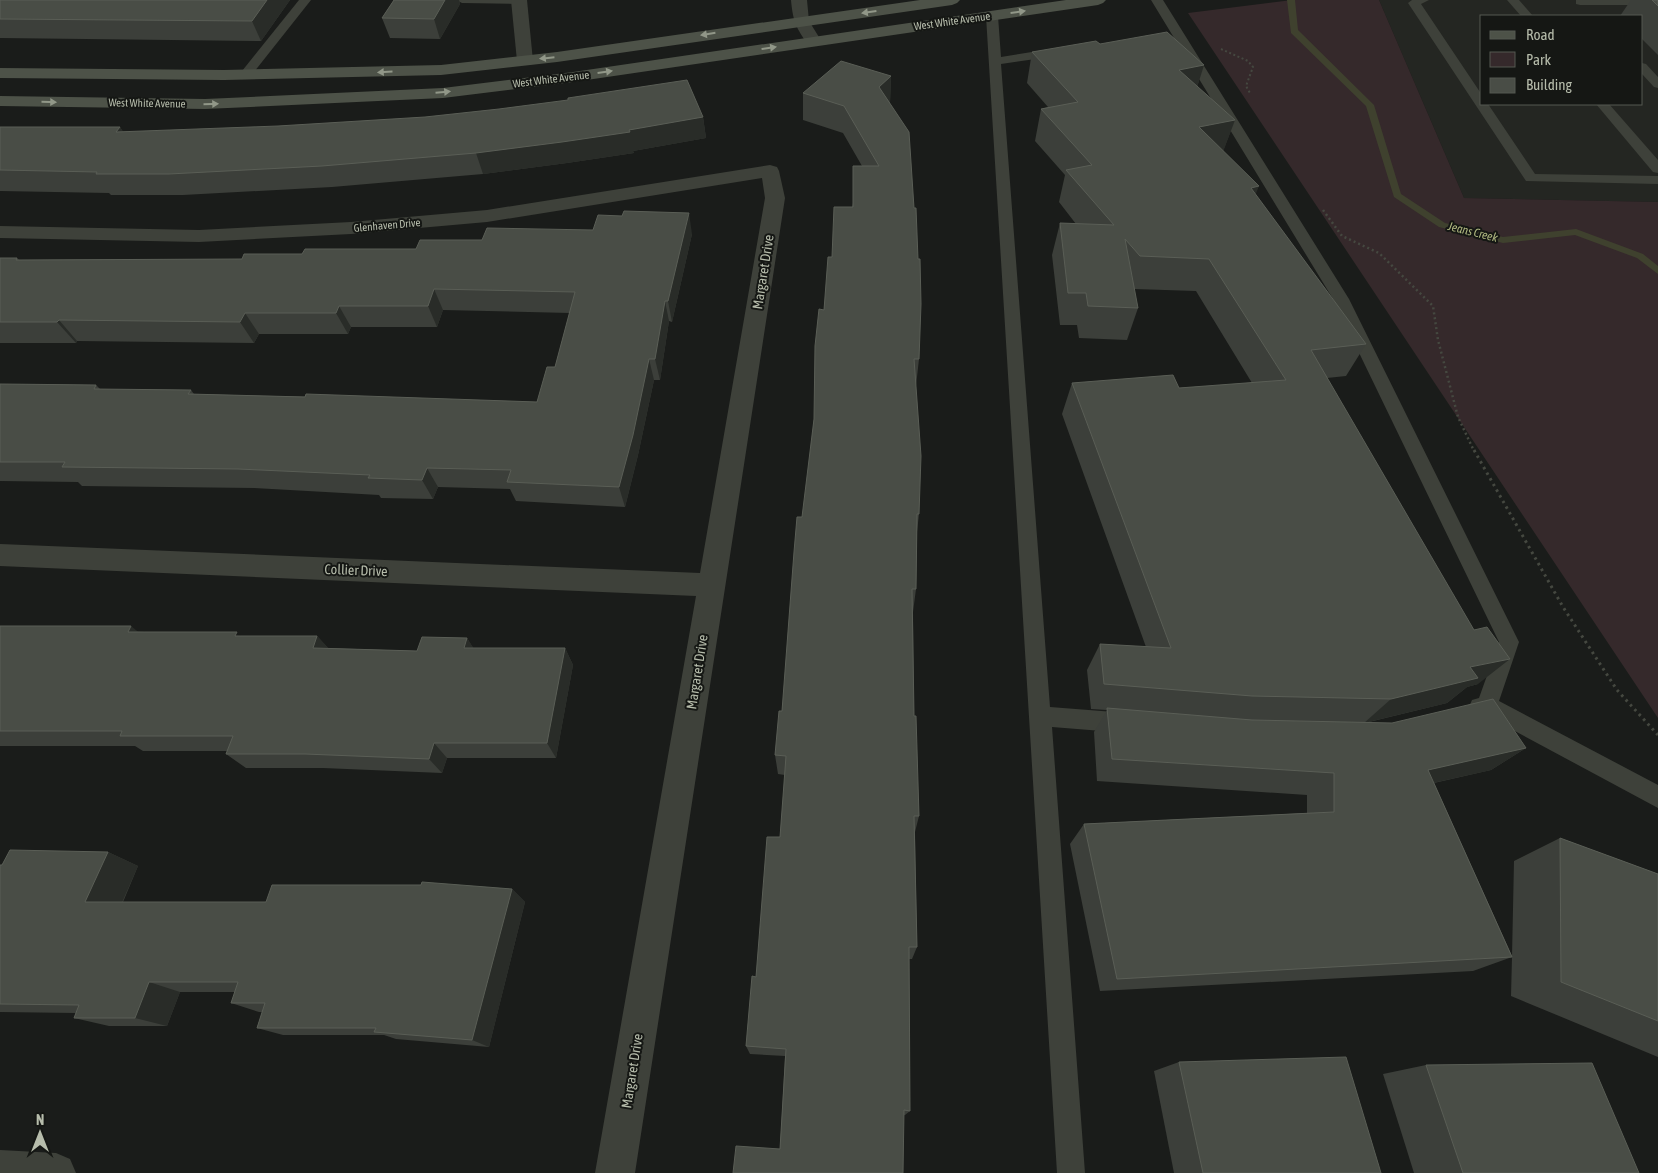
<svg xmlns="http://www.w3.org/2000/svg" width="1658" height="1173" font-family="'Asap Condensed',sans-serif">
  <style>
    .built { fill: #242622; fill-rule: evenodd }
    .green { fill: #35292b }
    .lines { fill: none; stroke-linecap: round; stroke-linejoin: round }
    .stream { fill: #3f412e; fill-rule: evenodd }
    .path-far2 { stroke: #454840; stroke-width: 2; stroke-dasharray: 2 2.5; stroke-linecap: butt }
    .path-far1 { stroke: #454840; stroke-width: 2.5; stroke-dasharray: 2 3; stroke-linecap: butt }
    .path { stroke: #454840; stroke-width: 3; stroke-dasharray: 2.5 4; stroke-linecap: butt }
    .lane { fill: #3e413a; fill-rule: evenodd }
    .street { fill: #3e413a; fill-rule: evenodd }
    .secondary { fill: #4d5248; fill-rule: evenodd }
    .wall { fill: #3c3f3a }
    .shaded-wall { fill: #292c28 }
    .building { fill: #494d46; stroke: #5a5e56 }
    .oneway { fill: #919788 }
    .labels { text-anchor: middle; stroke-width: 4; stroke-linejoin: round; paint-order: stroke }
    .far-street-label { font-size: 11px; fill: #b6bcab; stroke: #151714 }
    .far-water-label { font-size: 12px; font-style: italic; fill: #b1b981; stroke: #151714 }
    .street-label { font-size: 14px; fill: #b6bcab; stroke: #151714 }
  </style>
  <rect width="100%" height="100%" fill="#1a1c1a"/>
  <path class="built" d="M 1379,0 L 1658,0 L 1658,202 L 1464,198 ZM 1482,16 L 1642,16 L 1642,104 L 1482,104 Z"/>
  <path class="green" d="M 1292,0 L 1379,0 L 1464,198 L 1658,202 L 1658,718 L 1188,13 Z"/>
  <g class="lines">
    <path class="stream" d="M 1287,0 L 1295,0 L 1298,30 L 1374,105 L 1401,194 L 1445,223 L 1503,237 L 1576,229 L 1643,254 L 1658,266 L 1658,274 L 1637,258 L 1575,235 L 1503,243 L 1439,227 L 1394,197 L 1366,106 L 1291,33 Z"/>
    <path class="path-far2" d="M 1221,49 L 1248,61 L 1253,67 L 1246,86 L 1250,93"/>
    <path class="path-far1" d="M 1323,210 L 1342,236 L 1379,253 L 1433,306 L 1438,340 L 1458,417 L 1474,451"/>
    <path class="path" d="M 1474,450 L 1563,607 L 1617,690 L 1658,735"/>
    <g class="lane">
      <path d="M 299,0 L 311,0 L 250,77 L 242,77 L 240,74 L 242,71 Z"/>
      <path d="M 456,0 L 523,0 L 524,1 L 518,4 L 462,3 Z"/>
      <path d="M 1151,0 L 1163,0 L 1349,299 L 1516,636 L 1519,642 L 1499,701 L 1658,785 L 1658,808 L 1485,715 L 1480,717 L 1472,714 L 1469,707 L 1472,700 L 1479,698 L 1499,642 L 1333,299 Z"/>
      <path d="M 1429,0 L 1421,4 L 1482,95 L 1482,104 L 1488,104 L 1535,174 L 1658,176 L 1658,184 L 1526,181 L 1408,3 L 1412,0 Z"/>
      <path d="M 1507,0 L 1519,0 L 1533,16 L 1521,16 Z"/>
      <path d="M 1576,0 L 1651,0 L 1653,2 L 1647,5 L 1580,5 L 1576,4 Z"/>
      <path d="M 992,13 L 998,16 L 1001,57 L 1057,48 L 1063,52 L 1057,56 L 1001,64 L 1050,707 L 1127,713 L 1135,716 L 1138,723 L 1135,730 L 1127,733 L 1052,727 L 1085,1173 L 1057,1173 L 986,16 Z"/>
      <path d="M 1642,63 L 1646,64 L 1658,77 L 1658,88 L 1654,87 L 1642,74 Z"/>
      <path d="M 1596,104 L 1609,104 L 1658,160 L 1658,173 L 1653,172 Z"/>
    </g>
    <g class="street">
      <path d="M 511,0 L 527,0 L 533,61 L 531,65 L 519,65 L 517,61 Z"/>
      <path d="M 791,0 L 807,0 L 809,21 L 822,42 L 820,45 L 808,45 C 796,27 793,22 791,0 Z"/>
      <path d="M 770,165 L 777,167 L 779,171 L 785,198 L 635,1173 L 595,1173 L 696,596 L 0,566 L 0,544 L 700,573 L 765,198 L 762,178 L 487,222 L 351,234 L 199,242 L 0,238 L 0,226 L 199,230 L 351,222 L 487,210 Z"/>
      <path d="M 0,1150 L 56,1153 L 70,1159 L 76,1173 L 0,1173 Z"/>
    </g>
    <g class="secondary">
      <path d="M 920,0 L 960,0 L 957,3 L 952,5 L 557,62 L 441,75 L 224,80 L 0,78 L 0,68 L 224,70 L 441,65 L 557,52 Z"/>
      <path d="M 1066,0 L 1106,0 L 1103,3 L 1098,5 L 573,82 L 443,98 L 205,109 L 0,106 L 0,96 L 205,99 L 443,88 L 573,72 Z"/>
    </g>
  </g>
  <g class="wall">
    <path d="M 0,0 L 290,0 L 261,41 L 0,38 Z"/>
    <path d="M 394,0 L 459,0 L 460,4 L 440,39 L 390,38 L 382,18 Z"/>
    <path d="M 1631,0 L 1658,0 L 1658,55 L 1642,39 L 1642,16 L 1620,16 Z"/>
    <path d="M 1100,44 L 1204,65 L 1197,87 L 1235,120 L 1223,151 L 1366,344 L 1346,376 L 1327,378 L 1478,684 L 1467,687 L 1447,703 L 1365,723 L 1526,748 L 1491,770 L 1434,783 L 1512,956 L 1514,861 L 1560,838 L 1658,874 L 1658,1057 L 1511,996 L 1512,957 L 1473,971 L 1100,991 L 1070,844 L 1084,824 L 1307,813 L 1307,795 L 1097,781 L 1094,732 L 1107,710 L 1091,709 L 1087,670 L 1100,644 L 1146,647 L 1062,414 L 1072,383 L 1179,388 L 1252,383 L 1196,291 L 1134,289 L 1138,308 L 1127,340 L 1079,338 L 1077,325 L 1060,325 L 1052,255 L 1060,223 L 1076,224 L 1059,202 L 1065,175 L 1035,141 L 1041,109 L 1048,107 L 1027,83 L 1032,52 Z"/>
    <path d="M 891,76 L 890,103 L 919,359 L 916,386 L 919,514 L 917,532 L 916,589 L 913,612 L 914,716 L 919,816 L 915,832 L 917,947 L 912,959 L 909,959 L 910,1111 L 905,1115 L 780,1149 L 785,1056 L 750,1054 L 746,1046 L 756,977 L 780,837 L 785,775 L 778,774 L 775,755 L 782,711 L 814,419 L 824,310 L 832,257 L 852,207 L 862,166 L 843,133 L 803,120 L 803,93 Z"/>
    <path d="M 703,117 L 706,138 L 633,151 L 634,153 L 567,163 L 483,174 L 332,187 L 183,195 L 111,195 L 109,193 L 0,191 L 0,127 L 120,127 L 123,132 Z"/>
    <path d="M 692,234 L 672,322 L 669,321 L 660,380 L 654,380 L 638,455 L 625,507 L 516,501 L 510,489 L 438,487 L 433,499 L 381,498 L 379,495 L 254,488 L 82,486 L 78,482 L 0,481 L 0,384 L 96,385 L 100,389 L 191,390 L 194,394 L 537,402 L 555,367 L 570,313 L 443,310 L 437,327 L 351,327 L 348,334 L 259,334 L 254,343 L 77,341 L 76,343 L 0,343 L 0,258 L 17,258 L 19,260 L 242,259 L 302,254 L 416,249 L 482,240 Z"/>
    <path d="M 0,626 L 241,636 L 317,636 L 328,648 L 417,651 L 467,638 L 473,648 L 565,648 L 573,665 L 556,758 L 447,758 L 442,773 L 323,768 L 246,768 L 226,754 L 227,751 L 143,751 L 135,746 L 0,746 Z"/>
    <path d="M 108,852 L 138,866 L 123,902 L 266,902 L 512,889 L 525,902 L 489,1047 L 396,1039 L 384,1035 L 283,1035 L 257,1028 L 262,1012 L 259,1012 L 231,1003 L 235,992 L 180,992 L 167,1026 L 109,1026 L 74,1018 L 76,1013 L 0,1012 L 0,865 Z"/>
    <path d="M 1179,1062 L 1381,1173 L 1174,1173 L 1154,1071 Z"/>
    <path d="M 1426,1065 L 1639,1173 L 1414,1173 L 1383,1074 Z"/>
  </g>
  <g class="shaded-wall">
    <path d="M 267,0 L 290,0 L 261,41 L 252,21 Z"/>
    <path d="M 445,0 L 459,0 L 460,4 L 440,39 L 434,19 Z"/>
    <path d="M 1204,65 L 1194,97 L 1179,70 Z"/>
    <path d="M 891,76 L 890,103 L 879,87 Z"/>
    <path d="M 703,117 L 706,138 L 633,151 L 634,153 L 567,163 L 483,174 L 476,153 L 629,130 Z"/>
    <path d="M 1235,120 L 1223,152 L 1199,127 Z"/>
    <path d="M 120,127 L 134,148 L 116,132 Z"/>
    <path d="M 1259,186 L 1246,218 L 1251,188 Z"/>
    <path d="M 689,213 L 692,234 L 672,322 L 668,301 Z"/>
    <path d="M 434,289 L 443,310 L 437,327 L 428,306 Z"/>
    <path d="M 665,301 L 669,321 L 660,380 L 655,359 Z"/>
    <path d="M 339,306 L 351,327 L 348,334 L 336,313 Z"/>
    <path d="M 245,313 L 259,334 L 254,343 L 240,322 Z"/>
    <path d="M 59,320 L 77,341 L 76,343 L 57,322 Z"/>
    <path d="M 649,359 L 654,380 L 638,455 L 625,507 L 619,487 Z"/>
    <path d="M 427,468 L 438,487 L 433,499 L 422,480 Z"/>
    <path d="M 131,626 L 153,644 L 128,632 Z"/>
    <path d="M 317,636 L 333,653 L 313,648 Z"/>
    <path d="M 467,638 L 478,655 L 464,648 Z"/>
    <path d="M 565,648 L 573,665 L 556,758 L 547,743 Z"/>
    <path d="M 1510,659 L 1478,684 L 1467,687 L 1447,703 L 1364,723 L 1391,699 L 1470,667 Z"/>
    <path d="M 434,743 L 447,758 L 442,773 L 429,759 Z"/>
    <path d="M 1526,748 L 1491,770 L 1397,791 L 1428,770 Z"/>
    <path d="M 108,852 L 138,866 L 117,914 L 85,902 Z"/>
    <path d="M 512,889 L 525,902 L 489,1047 L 472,1040 Z"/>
    <path d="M 149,982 L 180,992 L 167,1026 L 135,1018 Z"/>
  </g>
  <g class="building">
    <path d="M 0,0 L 267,0 L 252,21 L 0,19 Z"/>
    <path d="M 394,0 L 445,0 L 434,19 L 382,18 Z"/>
    <path d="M 1652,0 L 1658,0 L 1658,6 Z"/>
    <path d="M 1167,32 L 1204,65 L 1179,70 L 1235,120 L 1199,127 L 1259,186 L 1251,188 L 1366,344 L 1311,350 L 1474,630 L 1487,627 L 1510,659 L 1470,667 L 1478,678 L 1391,699 L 1252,696 L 1104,684 L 1100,644 L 1171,648 L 1072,383 L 1173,375 L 1179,388 L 1286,380 L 1209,259 L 1140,256 L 1125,239 L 1138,308 L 1088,306 L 1086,293 L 1068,293 L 1060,223 L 1114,225 L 1066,170 L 1092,165 L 1041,109 L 1078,102 L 1032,52 L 1096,41 L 1100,44 Z"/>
    <path d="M 841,61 L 891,76 L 879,87 L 909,132 L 914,208 L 916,208 L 918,259 L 920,259 L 921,304 L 919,359 L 914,359 L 921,456 L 919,514 L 917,514 L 916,589 L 912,589 L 914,716 L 916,716 L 919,816 L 914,816 L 917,947 L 909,947 L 910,1111 L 904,1110 L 903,1173 L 733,1173 L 736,1146 L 780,1149 L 786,1049 L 746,1046 L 752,976 L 756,977 L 767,837 L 780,837 L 786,756 L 775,755 L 779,711 L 782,711 L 794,552 L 797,517 L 802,517 L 814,419 L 815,346 L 819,309 L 824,310 L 828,257 L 832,257 L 834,207 L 853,207 L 853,166 L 879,166 L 844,106 L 803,93 Z"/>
    <path d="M 687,80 L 703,117 L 629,130 L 630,132 L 562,142 L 476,153 L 322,166 L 169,174 L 96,174 L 97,172 L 0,170 L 0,127 L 120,127 L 116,132 L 278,126 L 425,117 L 499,109 L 568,100 L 568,98 Z"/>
    <path d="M 624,211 L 689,213 L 668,301 L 665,301 L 655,359 L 649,359 L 633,435 L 619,487 L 507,482 L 511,470 L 427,468 L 422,480 L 368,478 L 370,475 L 238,469 L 62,467 L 65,462 L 0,462 L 0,384 L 96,385 L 94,389 L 191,390 L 188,394 L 305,397 L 306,394 L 537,402 L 547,367 L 555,367 L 575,292 L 434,289 L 428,306 L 339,306 L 336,313 L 245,313 L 240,322 L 59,320 L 57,322 L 0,322 L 0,258 L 17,258 L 16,260 L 242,259 L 244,254 L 302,254 L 305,249 L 416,249 L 420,240 L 482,240 L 487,228 L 593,230 L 598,215 L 622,216 Z"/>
    <path d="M 0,626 L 131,626 L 128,632 L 237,632 L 235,636 L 317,636 L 313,648 L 417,651 L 422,637 L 467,638 L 464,648 L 565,648 L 547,743 L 434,743 L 429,759 L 305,754 L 226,754 L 233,736 L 120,736 L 122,731 L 0,731 Z"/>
    <path d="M 1493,699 L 1526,748 L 1428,770 L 1512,957 L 1117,979 L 1084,824 L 1334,812 L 1334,773 L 1112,759 L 1107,708 L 1252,720 L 1392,723 Z"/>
    <path d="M 1560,838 L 1658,874 L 1658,1021 L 1561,982 Z"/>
    <path d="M 10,850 L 108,852 L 85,902 L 266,902 L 272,885 L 421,885 L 422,882 L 512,889 L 472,1040 L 374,1032 L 376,1028 L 257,1028 L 265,1003 L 231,1003 L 238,982 L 149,982 L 135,1018 L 74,1018 L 79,1005 L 0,1004 L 0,865 L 2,865 Z"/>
    <path d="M 1346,1057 L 1381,1173 L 1203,1173 L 1179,1062 Z"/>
    <path d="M 1592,1063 L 1639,1173 L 1463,1173 L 1426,1065 Z"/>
  </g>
  <defs><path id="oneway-solid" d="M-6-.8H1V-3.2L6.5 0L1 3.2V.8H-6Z" transform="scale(1.25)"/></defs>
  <g class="oneway">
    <use href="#oneway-solid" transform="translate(869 12) rotate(172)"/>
    <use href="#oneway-solid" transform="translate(1018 12) rotate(-8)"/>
    <use href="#oneway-solid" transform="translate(708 34) rotate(171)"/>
    <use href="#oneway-solid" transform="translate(769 48) rotate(-8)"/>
    <use href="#oneway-solid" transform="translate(547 58) rotate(174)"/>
    <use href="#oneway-solid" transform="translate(385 72) rotate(177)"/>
    <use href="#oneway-solid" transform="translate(605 72) rotate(-8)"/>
    <use href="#oneway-solid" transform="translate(443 92) rotate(-5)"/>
    <use href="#oneway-solid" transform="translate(49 102) rotate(1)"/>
    <use href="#oneway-solid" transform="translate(211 104) rotate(-2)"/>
  </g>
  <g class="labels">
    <g class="far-street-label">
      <text transform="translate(952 21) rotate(-8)" y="4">West White Avenue</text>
      <text transform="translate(551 79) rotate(-7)" y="4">West White Avenue</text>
      <text transform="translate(147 103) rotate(1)" y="4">West White Avenue</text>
      <text transform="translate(387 225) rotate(-5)" y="4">Glenhaven Drive</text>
    </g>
    <g class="far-water-label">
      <text transform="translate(1473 232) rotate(14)" y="4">Jeans Creek</text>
    </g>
    <g class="street-label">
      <text transform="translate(763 272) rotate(-81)" y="5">Margaret Drive</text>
      <text transform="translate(356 570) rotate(2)" y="5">Collier Drive</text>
      <text transform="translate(697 672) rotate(-81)" y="5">Margaret Drive</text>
      <text transform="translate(632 1071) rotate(-81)" y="5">Margaret Drive</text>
    </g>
  </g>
  <rect x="1480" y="15" width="162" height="90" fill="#151714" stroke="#555950"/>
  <rect x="1490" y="31" width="25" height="8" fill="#4d5248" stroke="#555950"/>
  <text x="1526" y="40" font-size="15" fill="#b6bcab">Road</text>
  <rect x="1490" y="52" width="25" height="15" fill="#35292b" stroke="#555950"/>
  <text x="1526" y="65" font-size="15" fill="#b6bcab">Park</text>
  <rect x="1490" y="78" width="25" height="15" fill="#494d46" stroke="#555950"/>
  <text x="1526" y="90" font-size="15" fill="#b6bcab">Building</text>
  <g transform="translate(40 1133)" stroke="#151714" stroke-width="4" paint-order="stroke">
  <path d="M0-4L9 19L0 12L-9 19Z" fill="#b6bcab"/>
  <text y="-8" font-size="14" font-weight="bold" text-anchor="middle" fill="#b6bcab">N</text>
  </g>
</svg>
